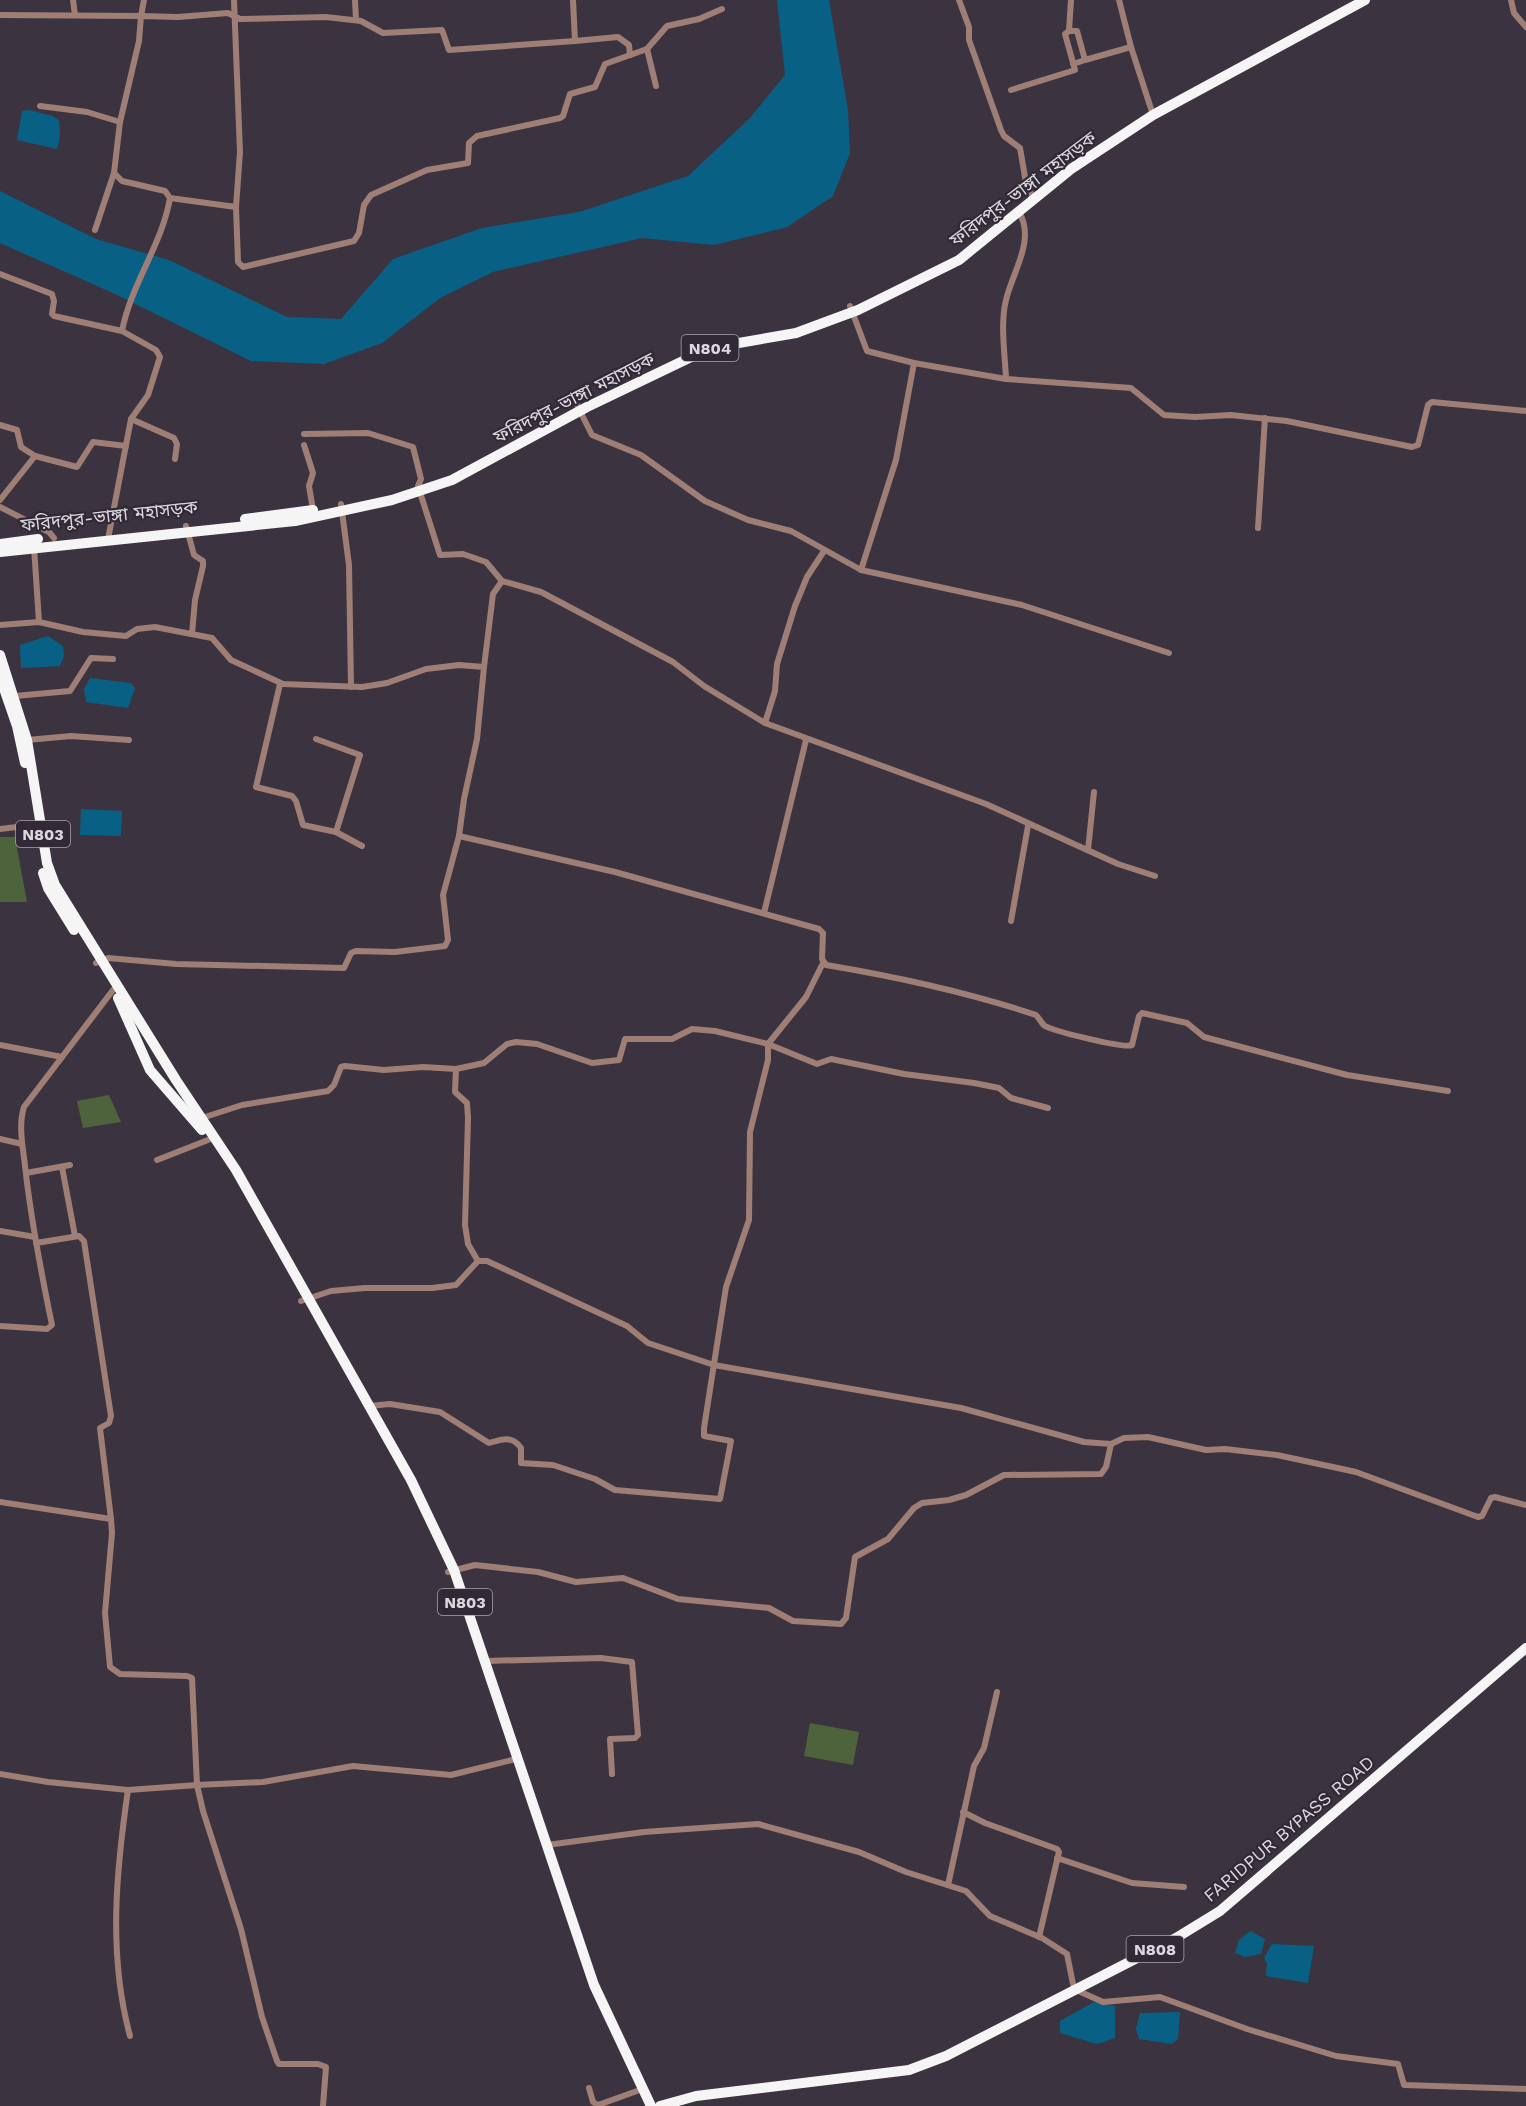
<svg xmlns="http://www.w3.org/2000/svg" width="1526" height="2106" font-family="'Work Sans','Noto Sans Bengali',sans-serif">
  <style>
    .green { fill: #4d633b }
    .water { fill: #096085 }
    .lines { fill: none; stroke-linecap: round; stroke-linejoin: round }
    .street { stroke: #9f7e76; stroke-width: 6 }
    .highway { stroke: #f5f5f5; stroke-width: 10 }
    .labels { text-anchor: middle; stroke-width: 4.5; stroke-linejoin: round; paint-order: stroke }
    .shield { fill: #312a36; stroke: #a9a4ad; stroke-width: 1.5 }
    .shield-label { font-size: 16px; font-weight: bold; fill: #ddd8e0 }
    .street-label { font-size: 18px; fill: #ddd8e0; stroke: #312a36 }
  </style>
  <rect width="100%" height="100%" fill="#3b3440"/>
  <g class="green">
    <path d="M 0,837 L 15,837 L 27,902 L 0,902 Z"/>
    <path d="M 109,1095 L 121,1122 L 83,1128 L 77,1101 Z"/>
    <path d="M 810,1723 L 859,1732 L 853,1765 L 804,1756 Z"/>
  </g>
  <g class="water">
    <path d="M 777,0 L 829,0 L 848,110 L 850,153 L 833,196 L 787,227 L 714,245 L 642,238 L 493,272 L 440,298 L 382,343 L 324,364 L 251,361 L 113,293 L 0,243 L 0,191 L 96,239 L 169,260 L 287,317 L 341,319 L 393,259 L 482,228 L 579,212 L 688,176 L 749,119 L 785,75 Z"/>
    <path d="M 29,110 L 53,116 L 59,121 L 60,136 L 57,149 L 17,140 L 22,111 Z"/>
    <path d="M 48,636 L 63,646 L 64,656 L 60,666 L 21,668 L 20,645 Z"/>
    <path d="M 90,678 L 131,683 L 135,688 L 128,708 L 86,702 L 84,689 Z"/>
    <path d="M 81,809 L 122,811 L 121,836 L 80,835 Z"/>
    <path d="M 1250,1931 L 1265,1939 L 1261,1954 L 1245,1957 L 1235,1953 L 1239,1940 Z"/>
    <path d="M 1272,1944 L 1314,1946 L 1308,1983 L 1266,1976 L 1267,1963 L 1264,1958 Z"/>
    <path d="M 1094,2002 L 1115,2006 L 1115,2038 L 1097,2044 L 1060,2033 L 1060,2021 Z"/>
    <path d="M 1180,2012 L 1178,2039 L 1172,2044 L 1139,2039 L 1136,2029 L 1140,2013 Z"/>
  </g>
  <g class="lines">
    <g class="street">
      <path d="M 73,0 L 75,15"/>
      <path d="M 234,0 L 240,152 L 236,207 L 238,262 L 243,267 L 354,241 L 359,233 L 364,205 L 371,195 L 427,170 L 468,163 L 469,143 L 477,136 L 560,118 L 563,116 L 570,94 L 595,87 L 605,64 L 647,49 L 667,26 L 699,19 L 722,9"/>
      <path d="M 355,0 L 356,20"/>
      <path d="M 959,0 L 969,27 L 969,40 L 1001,130 L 1004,136 L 1020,148 L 1026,183 L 1034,200"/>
      <path d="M 1119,0 L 1131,47 L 1153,115"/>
      <path d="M 1511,0 L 1514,13 L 1526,27"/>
      <path d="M 0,15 L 141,16 L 144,0"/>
      <path d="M 1069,31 L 1077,31 L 1085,60 L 1073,64"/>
      <path d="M 575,41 L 618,37 L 629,45 L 630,55"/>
      <path d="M 647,49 L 656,86"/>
      <path d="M 1085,60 L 1131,47"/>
      <path d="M 1011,90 L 1075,70 L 1065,34 L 1069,31 L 1071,0"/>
      <path d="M 40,106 L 87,112 L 120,122"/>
      <path d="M 236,207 L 170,198 L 165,191 L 122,181 L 114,173 L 120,122 L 139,41 L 141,16 L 178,17 L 228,13 L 240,19 L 326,17 L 361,21 L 383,33 L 442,30 L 449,50 L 575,41 L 573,0"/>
      <path d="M 1019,212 C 1036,240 1012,273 1006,300 C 1000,324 1005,354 1006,379 L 1131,388 L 1164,415 L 1195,417 L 1231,415 L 1287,421 L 1412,447 L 1418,445 L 1428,405 L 1432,402 L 1526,411"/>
      <path d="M 95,230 L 114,173"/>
      <path d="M 0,274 L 52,294 L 54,301 L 52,314 L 54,316 L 122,331"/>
      <path d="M 914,363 L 1006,379"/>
      <path d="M 577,405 L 592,435 L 641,455 L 705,501 L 748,520 L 791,531 L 861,570 L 896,460 L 914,363 L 867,351 L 850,306"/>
      <path d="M 131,419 L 174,438 L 177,444 L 175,459"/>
      <path d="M 0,425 L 17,430 L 21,447 L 35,456"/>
      <path d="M 304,434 L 368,433 L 413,447 L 421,479 L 418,486 L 440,555 L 463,554 L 486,562 L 502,581 L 541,592 L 673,662 L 704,686 L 765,723 L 986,804 L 1118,864 L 1155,876"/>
      <path d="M 304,445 L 313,473 L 309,486 L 313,510"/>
      <path d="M 0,500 L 35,456 L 77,467 L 93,442 L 126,446"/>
      <path d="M 341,504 L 349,565 L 351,687"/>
      <path d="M 0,507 L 49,532 L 54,538"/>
      <path d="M 186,526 L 194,555 L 203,561 L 203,566 L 195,600 L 192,634"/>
      <path d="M 1258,528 L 1265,418"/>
      <path d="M 108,539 L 131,419 L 148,395 L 160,357 L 156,350 L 122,331 C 131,284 162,245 170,198"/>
      <path d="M 34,547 L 39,622"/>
      <path d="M 861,570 L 1022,605 L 1169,653"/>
      <path d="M 0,625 L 39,622 L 83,632 L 126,636 L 137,629 L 155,627 L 212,638 L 231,660 L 283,684 L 362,687 L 387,683 L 426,669 L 459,665 L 484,667 L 477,739 L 464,799 L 459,836 L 443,895 L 448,940 L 445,946 L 395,952 L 356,951 L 351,953 L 344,968 L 176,964 L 108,958 L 96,963"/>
      <path d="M 484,667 L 493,594 L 502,581"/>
      <path d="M 280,684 L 256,787 L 292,796 L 296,801 L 303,825 L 336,832 L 362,846"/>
      <path d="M 15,696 L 70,691 L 91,658 L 113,659"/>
      <path d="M 765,723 L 775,691 L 777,664 L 795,606 L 807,577 L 824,551"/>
      <path d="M 316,739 L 360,755 L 336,832"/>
      <path d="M 27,740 L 71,736 L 129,740"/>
      <path d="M 0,829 L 41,824"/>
      <path d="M 459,836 L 615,872 L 819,929 L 823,933 L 822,959 L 826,965 C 898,977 967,992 1036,1015 C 1039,1018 1042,1024 1045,1026 C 1054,1031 1124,1049 1132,1045 L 1139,1016 L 1142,1013 L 1187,1023 L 1204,1037 L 1347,1075 L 1448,1091"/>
      <path d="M 1088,850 L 1094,792"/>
      <path d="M 764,913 L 806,740"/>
      <path d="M 1011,921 L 1028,826"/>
      <path d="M 0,1045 L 62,1057"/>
      <path d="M 456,1069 L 455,1092 L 467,1103 L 468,1118 L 465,1225 L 468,1244 L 478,1261"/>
      <path d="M 202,1118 L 242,1105 L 328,1091 L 334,1085 L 341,1067 L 345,1066 L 384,1070 L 423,1067 L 456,1069 L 484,1063 L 507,1044 L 516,1042 L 537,1044 L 592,1063 L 619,1060 L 625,1039 L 672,1039 L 692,1029 L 715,1031 L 768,1044 L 806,997 L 823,963"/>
      <path d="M 0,1139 L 22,1144"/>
      <path d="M 157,1160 L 208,1140"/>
      <path d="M 62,1167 L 75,1236"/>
      <path d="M 26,1173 L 70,1165"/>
      <path d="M 0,1231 L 35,1237"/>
      <path d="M 36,1243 L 79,1236 L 84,1241 L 111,1416 L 109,1423 L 100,1428 L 111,1519"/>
      <path d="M 301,1301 L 331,1291 L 365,1288 L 432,1288 L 456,1285 L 478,1261 L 487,1261 L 627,1326 L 648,1343 L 714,1365 L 961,1408 L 1084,1442 L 1111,1444 L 1124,1438 L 1148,1437 L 1206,1450 L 1225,1449 L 1277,1455 L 1356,1472 L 1478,1517 L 1482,1516 L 1491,1498 L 1495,1497 L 1526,1505"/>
      <path d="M 0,1326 L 47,1329 L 52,1325 C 41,1272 31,1220 25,1166 C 23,1147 18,1126 24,1107 L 113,990 L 118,987"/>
      <path d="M 369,1406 L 390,1404 L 440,1412 L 489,1443 C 502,1439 512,1435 521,1448 L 521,1463 L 553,1465 L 595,1479 L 615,1490 L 720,1499 L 731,1441 L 704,1436 L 704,1428 L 726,1287 L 749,1220 L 750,1132 L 768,1060 L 768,1044 L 817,1064 L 831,1059 L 904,1074 L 974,1083 L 999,1088 L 1011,1098 L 1048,1108"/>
      <path d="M 0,1502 L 111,1519 L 112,1533 L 105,1613 L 110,1667 L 120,1674 L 187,1676 L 192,1678 L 197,1785 L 263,1782 L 353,1766 L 451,1775 L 512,1760"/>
      <path d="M 448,1572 L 475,1565 L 538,1572 L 576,1582 L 623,1578 L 678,1599 L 769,1608 L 793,1621 L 841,1624 L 846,1618 L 855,1557 L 888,1539 L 914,1508 L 922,1503 L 949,1500 L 966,1495 L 1004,1475 L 1101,1474 L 1106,1467 L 1111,1444"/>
      <path d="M 486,1661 L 601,1658 L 632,1662 L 638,1735 L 635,1738 L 610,1739 L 612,1774"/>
      <path d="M 0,1774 L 48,1782 L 128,1790 L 197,1785 L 203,1811 L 241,1929 L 262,2017 L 277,2061 L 279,2064 L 318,2064 L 326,2067 L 323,2106"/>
      <path d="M 128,1790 C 116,1872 108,1955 130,2036"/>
      <path d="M 963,1812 L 985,1823 L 1057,1849 L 1059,1852 L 1039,1937"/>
      <path d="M 547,1845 L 644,1832 L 758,1824 L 859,1852 L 906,1872 L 966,1891 L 990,1916 L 1042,1938 L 1067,1954 L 1074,1989 L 1103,2002 L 1160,1997 L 1247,2029 L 1336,2056 L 1398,2064 L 1404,2085 L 1526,2089"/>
      <path d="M 1057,1858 L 1132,1883 L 1184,1887"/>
      <path d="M 948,1885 L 974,1766 L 984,1748 L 997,1692"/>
      <path d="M 589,2088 L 593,2102 L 598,2105 L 637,2091"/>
    </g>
    <g class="highway">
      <path d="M 245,519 L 313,510"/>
      <path d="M 0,544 L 38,539"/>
      <path d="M 0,552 L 295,521 L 392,500 L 452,480 L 587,407 L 710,348 L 796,333 L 858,310 L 959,260 L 1071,169 L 1153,115 L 1365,0"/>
      <path d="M 0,655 L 27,740 L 47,863 L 55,885 L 176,1080 L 236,1170 L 411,1480 L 454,1570 L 594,1985 L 651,2106"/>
      <path d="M 0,677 L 17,726 L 25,763"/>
      <path d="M 43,873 L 48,888 L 74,930"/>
      <path d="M 118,998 L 150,1070 L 202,1130"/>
      <path d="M 660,2106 L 696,2096 L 909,2070 L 946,2056 L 1176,1938 L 1220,1911 L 1526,1648"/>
    </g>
  </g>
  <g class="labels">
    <g class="shield">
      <rect x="681.5" y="335" width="57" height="26" rx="4.5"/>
      <rect x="16" y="821" width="54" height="26" rx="4.5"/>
      <rect x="438" y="1589" width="54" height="26" rx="4.5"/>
      <rect x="1126.5" y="1936" width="57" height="26" rx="4.5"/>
    </g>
    <g class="shield-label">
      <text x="710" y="354">N804</text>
      <text x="43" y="840">N803</text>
      <text x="465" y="1608">N803</text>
      <text x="1155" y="1955">N808</text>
    </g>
    <g class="street-label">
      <text transform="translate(1023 189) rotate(-37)" y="6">ফরিদপুর-ভাঙ্গা মহাসড়ক</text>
      <text transform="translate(574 398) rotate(-27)" y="6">ফরিদপুর-ভাঙ্গা মহাসড়ক</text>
      <text transform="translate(109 516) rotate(-6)" y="6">ফরিদপুর-ভাঙ্গা মহাসড়ক</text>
      <text transform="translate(1289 1829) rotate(-40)" y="6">FARIDPUR BYPASS ROAD</text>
    </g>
  </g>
</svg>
